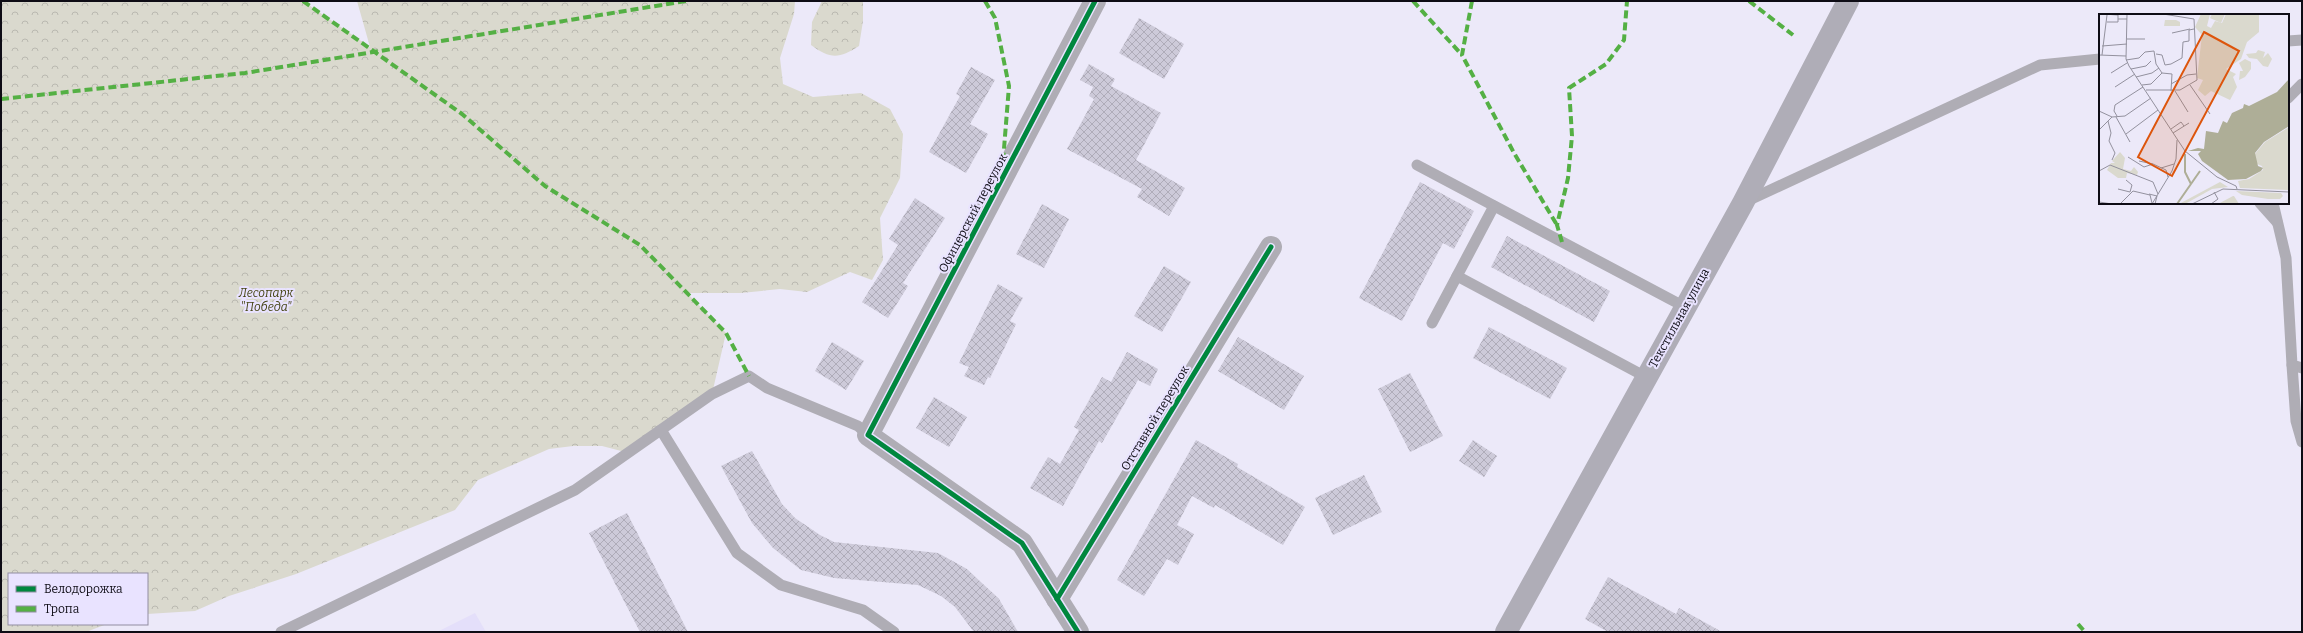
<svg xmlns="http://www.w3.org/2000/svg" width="2303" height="633" font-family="Bitter,serif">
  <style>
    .built { fill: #e4dffa }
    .forest { fill: url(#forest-crowns) }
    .building { fill: url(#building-cross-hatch) }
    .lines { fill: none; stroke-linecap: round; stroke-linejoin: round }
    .lane { stroke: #afadb5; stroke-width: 11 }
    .street { stroke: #afadb5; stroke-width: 22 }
    .secondary { stroke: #afadb7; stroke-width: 22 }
    .quiet { stroke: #54b044; stroke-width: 4; stroke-dasharray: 8 4; stroke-linecap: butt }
    .cycleway-casing { stroke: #e9e3ff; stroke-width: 8 }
    .cycleway { stroke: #00873e; stroke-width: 5 }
    .labels { text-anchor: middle; stroke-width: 4; stroke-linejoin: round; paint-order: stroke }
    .street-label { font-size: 12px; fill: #0e0c15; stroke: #e9e3ff }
    .park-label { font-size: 12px; font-style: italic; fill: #464615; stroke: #e9e3ff }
    .inset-river { fill: none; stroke: #aeae97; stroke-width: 2 }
    .inset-road { fill: none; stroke: #93919e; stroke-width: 1 }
    .view { fill: #dd550c; fill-opacity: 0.15; stroke: #dd550c; stroke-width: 2 }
    .inset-edge { fill: none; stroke: #0e0c15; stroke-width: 2 }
  </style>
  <defs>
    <pattern id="forest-crowns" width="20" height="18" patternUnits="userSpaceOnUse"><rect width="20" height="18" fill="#dad9ce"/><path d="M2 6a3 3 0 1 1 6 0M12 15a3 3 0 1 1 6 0" fill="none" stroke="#bab9b0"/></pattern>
    <pattern id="building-cross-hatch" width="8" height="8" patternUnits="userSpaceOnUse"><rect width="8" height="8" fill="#cdcad9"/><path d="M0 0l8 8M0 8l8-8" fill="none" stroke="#afacb9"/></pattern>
  </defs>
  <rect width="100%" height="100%" fill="#ece9f9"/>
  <path class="built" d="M 475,613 L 486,632 L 437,632 Z"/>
  <g class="forest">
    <path d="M 1,1 L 303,1 L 370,47 L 357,1 L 795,1 L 794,14 L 780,58 L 783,84 L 813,97 L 861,93 L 890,109 L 903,134 L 900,178 L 880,218 L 883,260 L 872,280 L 850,272 L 807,292 L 780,289 L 741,293 L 687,293 L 726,333 L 712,394 L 629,453 L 602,446 L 573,446 L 549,449 L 478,480 L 455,510 L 296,574 L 229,596 L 195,611 L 147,614 L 147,574 L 9,574 L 9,624 L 107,624 L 86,632 L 1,632 Z"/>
    <path d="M 822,1 L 863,2 L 863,21 L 859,46 C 839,59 830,59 811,45 L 812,22 Z"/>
  </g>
  <g class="building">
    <path d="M 1139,18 L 1184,44 L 1164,79 L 1119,53 Z"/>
    <path d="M 1089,64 L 1115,79 L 1111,86 L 1161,113 L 1136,160 L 1185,188 L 1169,216 L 1137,197 L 1142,189 L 1067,149 L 1094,99 L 1089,96 L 1093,87 L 1080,80 Z"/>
    <path d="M 971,67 L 995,80 L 970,124 L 988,134 L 966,173 L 929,152 L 960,96 L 956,94 Z"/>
    <path d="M 1420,182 L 1474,211 L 1454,249 L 1443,243 L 1402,321 L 1359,298 Z"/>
    <path d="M 915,198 L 945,218 L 903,283 L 908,286 L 888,318 L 862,302 L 898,245 L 889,239 Z"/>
    <path d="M 1042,204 L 1069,219 L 1044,268 L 1016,254 Z"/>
    <path d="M 1507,236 L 1610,291 L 1594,322 L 1491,267 Z"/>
    <path d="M 1164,266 L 1191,282 L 1162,332 L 1134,316 Z"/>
    <path d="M 998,284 L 1023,298 L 1010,321 L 1016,324 L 990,378 L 988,377 L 984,385 L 964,376 L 969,367 L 959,363 Z"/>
    <path d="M 1489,327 L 1567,368 L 1550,399 L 1473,358 Z"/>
    <path d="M 1238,337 L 1304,376 L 1284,410 L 1218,371 Z"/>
    <path d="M 832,342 L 864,361 L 846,390 L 815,371 Z"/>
    <path d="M 1127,352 L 1158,369 L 1150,386 L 1138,380 L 1102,443 L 1099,441 L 1063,506 L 1030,488 L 1048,457 L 1060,464 L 1079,430 L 1074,427 L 1102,377 L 1111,382 Z"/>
    <path d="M 1410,373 L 1443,436 L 1410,452 L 1378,389 Z"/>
    <path d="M 934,397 L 967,417 L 949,447 L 916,428 Z"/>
    <path d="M 1196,440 L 1238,464 L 1237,467 L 1305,507 L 1283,545 L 1215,505 L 1214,508 L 1192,496 L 1177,525 L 1194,534 L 1178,565 L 1167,559 L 1144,596 L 1117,580 Z"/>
    <path d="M 1473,440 L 1497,456 L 1484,477 L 1459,461 Z"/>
    <path d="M 752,451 L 782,504 L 795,518 L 820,535 L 834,542 L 938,553 L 967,569 L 999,599 L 1018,632 L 974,632 L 955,607 L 941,596 L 918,585 L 834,578 L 801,570 L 773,548 L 752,523 L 721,466 Z"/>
    <path d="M 1364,475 L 1382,512 L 1333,535 L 1315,498 Z"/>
    <path d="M 627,513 L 688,632 L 640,632 L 589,533 Z"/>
    <path d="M 1608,577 L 1676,614 L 1679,608 L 1722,632 L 1608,632 L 1585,619 Z"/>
  </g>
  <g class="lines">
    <g class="lane">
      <path d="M 2288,41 L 2302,40"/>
      <path d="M 2288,98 L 2302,84"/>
      <path d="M 1417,165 L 1685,307"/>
      <path d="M 1747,201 L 2040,65 L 2100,59"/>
      <path d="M 2260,203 L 2277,222"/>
      <path d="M 2273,203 L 2286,258 L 2292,365 L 2302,368"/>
      <path d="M 1494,206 L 1457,276 L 1646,377"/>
      <path d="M 1432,323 L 1457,276"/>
      <path d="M 2292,365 L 2296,421 L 2302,442"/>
      <path d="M 661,430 L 737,553 L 781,585 L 863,610 L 894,632"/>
      <path d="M 281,632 L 575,490 L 712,394 L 749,376 L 767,388 L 858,426 L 868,435"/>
    </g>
    <g class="street">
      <path d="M 1057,599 L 1271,247"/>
      <path d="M 1078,632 L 1022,543 L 868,435 L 1095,1"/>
    </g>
    <path class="secondary" d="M 1506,632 L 1743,203 L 1848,1"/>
    <g class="quiet">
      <path d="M 303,1 L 462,114 L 545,186 L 640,245 L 726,333 L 749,376"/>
      <path d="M 985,1 L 995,18 L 1009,86 L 1002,174"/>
      <path d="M 1413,1 L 1462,55"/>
      <path d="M 1472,1 L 1462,55 L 1514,153 L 1557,225"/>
      <path d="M 1749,1 L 1793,35"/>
      <path d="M 1,99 L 245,73 L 686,1"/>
      <path d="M 1562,242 L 1557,225 L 1568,178 L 1572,136 L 1569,88 L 1606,64 L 1624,40 L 1627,1"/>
      <path d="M 2078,624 L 2085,632"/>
    </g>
    <g class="cycleway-casing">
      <g id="cycleway">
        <path d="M 1057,599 L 1271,247"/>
        <path d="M 1078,632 L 1022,543 L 868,435 L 1095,1"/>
      </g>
    </g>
    <use href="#cycleway" class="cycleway"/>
  </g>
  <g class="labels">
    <g class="street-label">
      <text transform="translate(973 213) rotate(-62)" y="4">Офицерский переулок</text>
      <text transform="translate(1679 318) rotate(-61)" y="4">Текстильная улица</text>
      <text transform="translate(1155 418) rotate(-59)" y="4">Отставной переулок</text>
    </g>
    <g class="park-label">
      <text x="266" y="297">Лесопарк<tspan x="266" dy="14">"Победа"</tspan></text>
    </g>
  </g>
  <g transform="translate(2099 14)">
    <rect width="190" height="190" fill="#ece9f9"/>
    <path d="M 102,0 L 111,0 L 108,12 L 112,14 L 116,7 L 123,9 L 127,0 L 160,0 L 160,18 L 148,28 L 142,45 L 127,55 L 137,60 L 134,63 L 138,73 L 131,86 L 112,77 L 106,82 L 99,76 L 104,66 L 98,64 L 103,21 L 96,13 ZM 159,36 L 166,38 L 164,44 L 169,39 L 173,45 L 169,53 L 164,52 L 158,45 L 150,44 L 147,40 L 157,39 ZM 146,45 L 152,48 L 152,55 L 146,63 L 140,66 L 141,57 L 144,57 L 140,49 ZM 21,138 L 26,144 L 24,155 L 32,157 L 35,153 L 39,158 L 38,161 L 28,159 L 27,164 L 19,164 L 8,156 L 12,149 L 16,149 L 13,147 ZM 121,168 L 129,173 L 113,175 L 86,190 L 80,190 ZM 137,177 L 182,179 L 184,182 L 181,185 L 169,185 L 143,181 Z" fill="#dad9ce"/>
    <path d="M 190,113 L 190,176 L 141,174 L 139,167 L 150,165 L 164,156 L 163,152 L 158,150 L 155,141 L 166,128 Z" fill="#dad9ce"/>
    <path d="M 113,0 L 126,0 L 122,9 L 111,4 ZM 66,6 L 77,6 L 81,8 L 81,12 L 65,12 ZM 135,182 L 140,190 L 119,190 L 134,182 Z" fill="#dad9ce"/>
    <path d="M 190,65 L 190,112 L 165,128 L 156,139 L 159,152 L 164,154 L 162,157 L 147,165 L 129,166 L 103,147 L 99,140 L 102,137 L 89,137 L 99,134 L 105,135 L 107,117 L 119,119 L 124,107 L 128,109 L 133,99 L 144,94 L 145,90 L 150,92 L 178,78 Z" fill="#aeae97"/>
    <path class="inset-river" d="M 86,140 L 86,158 L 92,170M 78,190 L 101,157"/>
    <path class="inset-road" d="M 4,0 L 19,1 L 19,5 L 28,5M 28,0 L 27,45 L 30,52 L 86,137 L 118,163 L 137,172 L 138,175M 8,8 L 19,8 L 19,5M 73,19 L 91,15M 28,25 L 46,25M 3,32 L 28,30M 57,40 L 63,41 L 66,51 L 72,50 L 83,44 L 84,28 L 90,27 L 90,16 L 95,15M 0,41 L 27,42M 3,41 L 8,1M 27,46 L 40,44 L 46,38 L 55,37 L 57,50 L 63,59 L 73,60 L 72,77M 32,55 L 47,52 L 52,47M 12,59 L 28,49M 37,63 L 53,59 L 60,54M 72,70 L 88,61 L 97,60M 43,71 L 52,70 L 63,59M 91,71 L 111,100M 16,73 L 36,60M 47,76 L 81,76 L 98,66 L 95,5 L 64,0M 76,77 L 89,98M 0,97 L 13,103M 18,102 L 15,97 L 16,91 L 44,73M 13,103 L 26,102 L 52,84M 17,103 L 31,128M 9,107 L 12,119 L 10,127 L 16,139 L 13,146M 72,115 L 82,108 L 85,112M 0,116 L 13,103M 74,119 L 90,109M 27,120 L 59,96M 29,143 L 45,153 L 54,150 L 67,156 L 69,163M 40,147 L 54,150M 62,154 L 75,150M 0,157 L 11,151 L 54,168 L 59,180M 19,175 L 31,178 L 33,171 L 27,166M 50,180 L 58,182 L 56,190M 0,188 L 13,190M 21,190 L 34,177 L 51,181 L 53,189M 53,190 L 73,157 L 77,145 L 78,126M 93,190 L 124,175 L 190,178M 112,190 L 119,185 L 115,178"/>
    <path class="view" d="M 105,18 L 140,37 L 73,162 L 39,143 Z"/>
    <rect width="190" height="190" class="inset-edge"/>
  </g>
  <rect width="2303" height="633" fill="none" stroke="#0e0c15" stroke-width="4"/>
  <rect x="8" y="573" width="140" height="52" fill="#e9e3ff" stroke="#918da1"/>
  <rect x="16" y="586" width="20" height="6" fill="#00873e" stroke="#918da1"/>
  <text x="44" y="593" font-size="12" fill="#0e0c15">Велодорожка</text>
  <rect x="16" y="606" width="20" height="6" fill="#54b044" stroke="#918da1"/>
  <text x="44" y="613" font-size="12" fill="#0e0c15">Тропа</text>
</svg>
